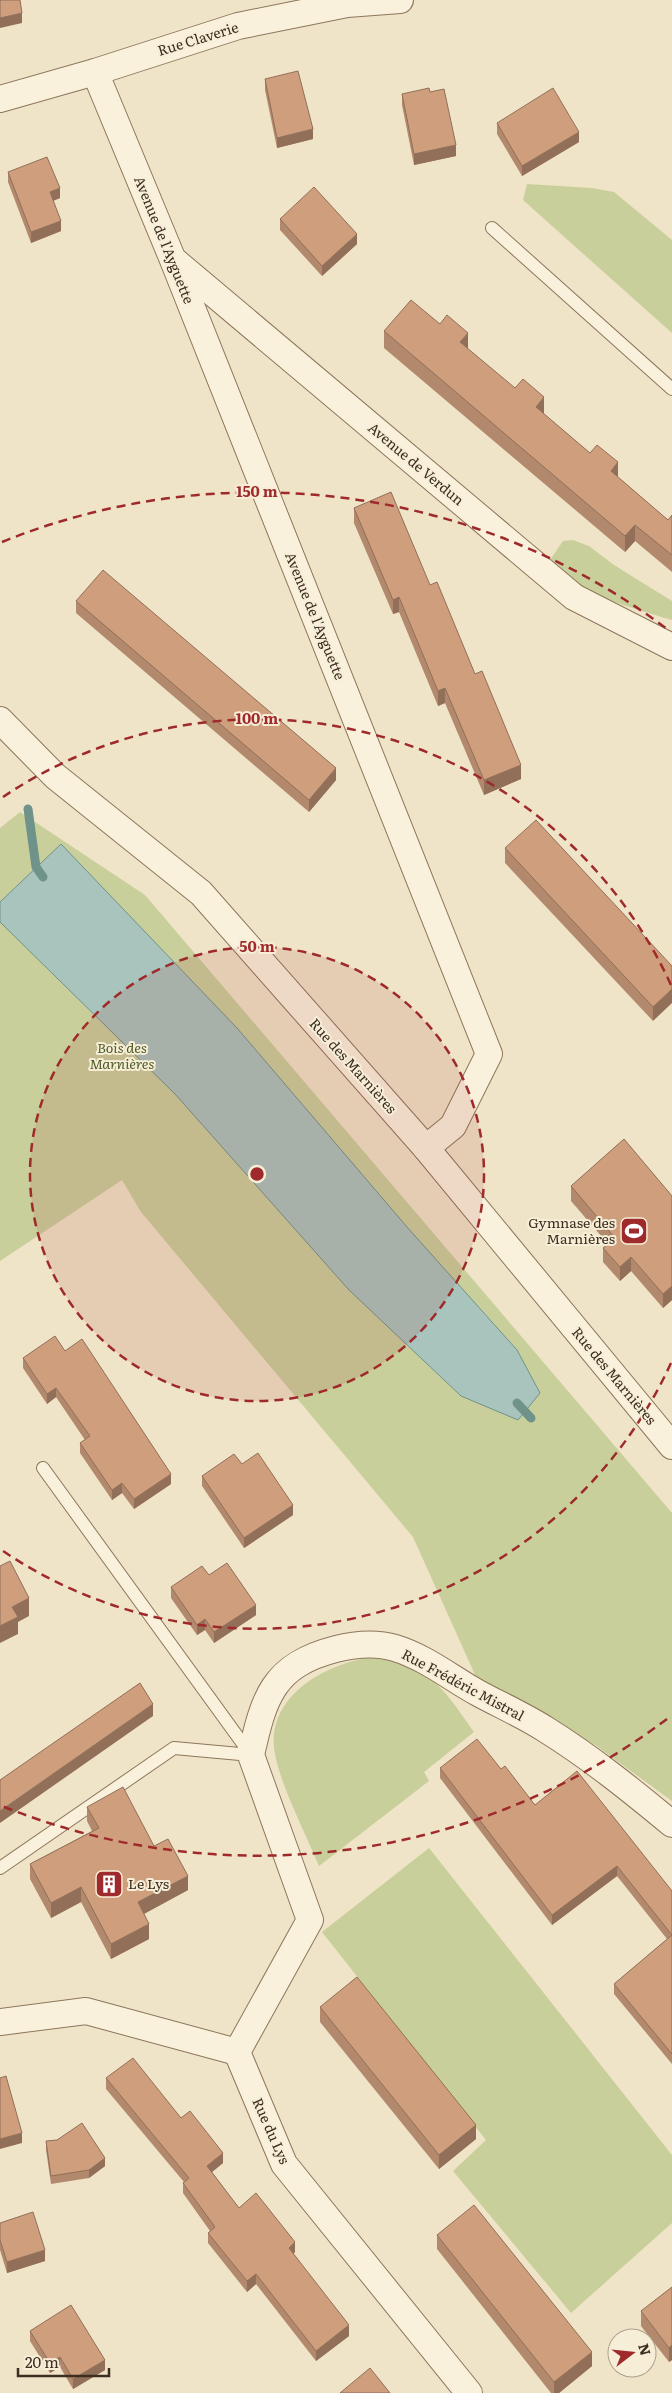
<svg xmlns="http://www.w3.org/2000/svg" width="672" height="2393" font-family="Literata,serif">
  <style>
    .green { fill: #c9cf9b }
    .water { fill: #a9c4bc; stroke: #6f938a }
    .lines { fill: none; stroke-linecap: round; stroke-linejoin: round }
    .stream { stroke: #6f938a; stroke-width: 9 }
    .service-casing { stroke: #8d765c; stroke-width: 14 }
    .minor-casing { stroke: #8d765c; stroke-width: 28 }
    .service { stroke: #faf1dc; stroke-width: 12 }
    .minor { stroke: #faf1dc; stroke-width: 26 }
    .wall { fill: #b2896c }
    .shaded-wall { fill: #916f58 }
    .building { fill: #cf9f7d; stroke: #916f58 }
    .ring { fill: none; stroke: #9e2a2b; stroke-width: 2.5; stroke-dasharray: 9 6 }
    .labels { text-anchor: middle; stroke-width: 4; stroke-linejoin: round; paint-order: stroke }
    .street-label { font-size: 14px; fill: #3d2e20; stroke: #f7eed8 }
    .park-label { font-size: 14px; font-style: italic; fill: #4d5a26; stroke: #f7eed8 }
    .poi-label { font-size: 14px; fill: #3d2e20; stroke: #f7eed8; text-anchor: end }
    .centre { fill: #9e2a2b; stroke: #f7eed8; stroke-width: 2.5 }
    .ring-label { font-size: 15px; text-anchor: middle; font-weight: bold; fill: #9e2a2b; stroke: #f7eed8; stroke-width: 4; stroke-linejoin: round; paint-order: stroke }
  </style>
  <rect width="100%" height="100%" fill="#f0e4c8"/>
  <g class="green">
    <path d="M 527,184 L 592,188 L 614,192 L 672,240 L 672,333 L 523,200 Z"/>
    <path d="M 573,540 L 589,546 L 614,565 L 672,601 L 672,620 C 648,613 568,590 555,571 C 553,568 552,563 550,560 L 563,541 Z"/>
    <path d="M 20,812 L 145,895 L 672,1513 L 672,1801 L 595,1745 L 476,1677 L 413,1537 L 141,1212 L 122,1180 L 0,1261 L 0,828 Z"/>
    <path d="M 366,1658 C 427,1661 442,1686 474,1732 L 424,1772 L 429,1781 L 319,1866 C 306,1834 278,1781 274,1748 C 269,1696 323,1666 366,1658 Z"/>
    <path d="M 429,1848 L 672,2155 L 672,2223 L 571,2313 L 453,2171 L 486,2140 L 322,1932 Z"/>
  </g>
  <path class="water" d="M 61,844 L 237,1028 L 407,1227 L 517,1350 L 540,1393 L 518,1420 L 461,1396 L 349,1290 L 175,1094 L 0,922 L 0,902 Z"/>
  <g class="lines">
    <g class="stream">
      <path d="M 28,809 L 36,867 L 43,877"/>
      <path d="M 517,1403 L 531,1418"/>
    </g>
    <g class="service-casing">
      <g id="service">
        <path d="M 492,228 L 672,389"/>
        <path d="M 0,1868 L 174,1748 L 251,1755 L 43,1468"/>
      </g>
    </g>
    <g class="minor-casing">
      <g id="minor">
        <path d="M 95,72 L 173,260 L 489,1054 L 453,1126 L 426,1148"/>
        <path d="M 0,99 L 95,72 L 238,26 L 347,4 L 400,0"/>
        <path d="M 176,262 L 574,597 L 672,647"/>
        <path d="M 0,720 L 55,776 L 201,893 L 426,1148 L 672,1446"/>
        <path d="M 0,2022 L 86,2011 L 237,2052"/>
        <path d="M 237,2052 L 310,1920 L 251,1755 C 264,1697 273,1665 336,1649 C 356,1644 375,1642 395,1648 C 425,1657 451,1678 478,1693 C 500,1705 523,1715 545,1729 C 590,1757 631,1790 672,1824"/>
        <path d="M 237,2052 L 284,2164 L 469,2393"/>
      </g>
    </g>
    <use href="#service" class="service"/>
    <use href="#minor" class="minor"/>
  </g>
  <g class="wall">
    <path d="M 265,79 L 313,139 L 277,148 L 265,90 Z"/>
    <path d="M 430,92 L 456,156 L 414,165 L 402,105 L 402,94 Z"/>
    <path d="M 497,123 L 579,142 L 522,176 L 497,134 Z"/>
    <path d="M 8,172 L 60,198 L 53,201 L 61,231 L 31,243 L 8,182 Z"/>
    <path d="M 280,219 L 357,244 L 322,276 L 280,230 Z"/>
    <path d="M 384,331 L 468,349 L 668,520 L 672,515 L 672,572 L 635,541 L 625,552 L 384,348 Z"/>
    <path d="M 354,508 L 430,585 L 475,674 L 521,779 L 484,795 L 445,703 L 438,706 L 399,612 L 393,614 L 354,523 Z"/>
    <path d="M 76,601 L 336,780 L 309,812 L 76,613 Z"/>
    <path d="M 505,848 L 672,966 L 653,1021 L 505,863 Z"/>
    <path d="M 571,1186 L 672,1196 L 672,1300 L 663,1308 L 631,1271 L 620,1281 L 603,1262 L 603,1248 L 608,1244 L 571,1201 Z"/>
    <path d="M 65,1351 L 171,1484 L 134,1509 L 122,1493 L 112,1500 L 80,1453 L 80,1443 L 85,1440 L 56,1397 L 47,1404 L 23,1368 L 23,1358 Z"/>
    <path d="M 242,1464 L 293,1515 L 244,1548 L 202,1486 L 202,1476 Z"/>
    <path d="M 209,1575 L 256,1615 L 214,1643 L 205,1630 L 197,1635 L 171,1598 L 171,1587 Z"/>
    <path d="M 440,1768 L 501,1769 L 535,1805 L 672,1891 L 672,2064 L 614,1994 L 614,1984 L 667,1939 L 617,1876 L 552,1925 L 440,1778 Z"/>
    <path d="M 87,1807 L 154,1846 L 188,1890 L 144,1914 L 149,1939 L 111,1959 L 81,1902 L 51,1918 L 30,1879 L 30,1864 L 92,1831 L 87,1821 Z"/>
    <path d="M 320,2007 L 476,2139 L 439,2169 L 320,2022 Z"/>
    <path d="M 106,2078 L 181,2118 L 223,2163 L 212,2172 L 239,2208 L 295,2252 L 293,2254 L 349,2336 L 316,2361 L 256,2284 L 247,2292 L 208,2243 L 208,2233 L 210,2231 L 183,2193 L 183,2183 L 184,2182 L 106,2089 Z"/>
    <path d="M 46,2141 L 105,2166 L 89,2178 L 51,2184 L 46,2150 Z"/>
    <path d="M 0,2223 L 45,2261 L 7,2273 L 0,2250 Z"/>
    <path d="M 437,2235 L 592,2366 L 559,2393 L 551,2393 L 437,2249 Z"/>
    <path d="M 672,2287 L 672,2360 L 669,2362 L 641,2326 L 641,2311 Z"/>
    <path d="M 30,2331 L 105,2370 L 73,2389 L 60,2367 L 50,2373 L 30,2341 Z"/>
  </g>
  <g class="shaded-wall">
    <path d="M 22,13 L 22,23 L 0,28 L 0,18 Z"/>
    <path d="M 313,129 L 313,139 L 277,148 L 277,138 Z"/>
    <path d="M 579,132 L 579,142 L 522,176 L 522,166 Z"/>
    <path d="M 456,145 L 456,156 L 414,165 L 414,154 Z"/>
    <path d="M 60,188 L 60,198 L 50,202 L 50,192 Z"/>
    <path d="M 61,221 L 61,231 L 31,243 L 31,232 Z"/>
    <path d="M 357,234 L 357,244 L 322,276 L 322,266 Z"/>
    <path d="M 468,333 L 468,349 L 460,342 Z"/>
    <path d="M 544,397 L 544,414 L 536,407 Z"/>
    <path d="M 618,462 L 618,478 L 611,471 Z"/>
    <path d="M 635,525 L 635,541 L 625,552 L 625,536 Z"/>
    <path d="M 399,597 L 399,612 L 393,614 L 393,600 Z"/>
    <path d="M 445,688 L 445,703 L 438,706 L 438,691 Z"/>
    <path d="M 521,765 L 521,779 L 484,795 L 484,780 Z"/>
    <path d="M 336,768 L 336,780 L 309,812 L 309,800 Z"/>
    <path d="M 672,989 L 672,1003 L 653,1021 L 653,1007 Z"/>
    <path d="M 631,1257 L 631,1271 L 620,1281 L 620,1267 Z"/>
    <path d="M 672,1286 L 672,1300 L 663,1308 L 663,1294 Z"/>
    <path d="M 56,1388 L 56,1397 L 47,1404 L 47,1394 Z"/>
    <path d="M 171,1474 L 171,1484 L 134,1509 L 134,1499 Z"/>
    <path d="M 122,1483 L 122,1493 L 112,1500 L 112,1490 Z"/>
    <path d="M 293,1505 L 293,1515 L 244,1548 L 244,1538 Z"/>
    <path d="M 29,1598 L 29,1616 L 18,1622 L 18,1634 L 0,1643 L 0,1626 L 12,1607 Z"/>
    <path d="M 256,1605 L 256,1615 L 214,1643 L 214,1632 Z"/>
    <path d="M 205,1619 L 205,1630 L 197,1635 L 197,1625 Z"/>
    <path d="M 153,1704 L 153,1716 L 0,1823 L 0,1811 Z"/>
    <path d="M 617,1866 L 617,1876 L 552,1925 L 552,1915 Z"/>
    <path d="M 188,1876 L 188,1890 L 138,1917 L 138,1902 Z"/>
    <path d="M 81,1887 L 81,1902 L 51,1918 L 51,1903 Z"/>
    <path d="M 149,1924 L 149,1939 L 111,1959 L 111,1944 Z"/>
    <path d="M 476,2125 L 476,2139 L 439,2169 L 439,2155 Z"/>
    <path d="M 22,2133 L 22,2143 L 0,2149 L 0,2139 Z"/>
    <path d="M 223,2153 L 223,2163 L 207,2176 L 207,2166 Z"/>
    <path d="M 105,2158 L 105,2166 L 89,2178 L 89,2170 Z"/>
    <path d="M 295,2242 L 295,2252 L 289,2258 L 289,2248 Z"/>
    <path d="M 45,2250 L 45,2261 L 7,2273 L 7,2262 Z"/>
    <path d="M 256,2274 L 256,2284 L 247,2292 L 247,2281 Z"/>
    <path d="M 349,2325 L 349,2336 L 316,2361 L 316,2351 Z"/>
    <path d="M 672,2345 L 672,2360 L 669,2362 L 669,2348 Z"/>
    <path d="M 592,2352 L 592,2366 L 559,2393 L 554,2393 L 554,2382 Z"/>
    <path d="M 60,2357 L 60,2367 L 50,2373 L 50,2363 Z"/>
    <path d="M 105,2360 L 105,2370 L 73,2389 L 73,2379 Z"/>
  </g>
  <g class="building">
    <path d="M 0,0 L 20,0 L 22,13 L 0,18 Z"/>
    <path d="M 298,71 L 313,129 L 277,138 L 265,79 Z"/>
    <path d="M 429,88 L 430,92 L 444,89 L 456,145 L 414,154 L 402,94 Z"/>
    <path d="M 553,88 L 579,132 L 522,166 L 497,123 Z"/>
    <path d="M 47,157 L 60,188 L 50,192 L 61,221 L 31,232 L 8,172 Z"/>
    <path d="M 314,187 L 357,234 L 322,266 L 280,219 Z"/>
    <path d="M 411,300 L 440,324 L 447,315 L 468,333 L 460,342 L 515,388 L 523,379 L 544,397 L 536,407 L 590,453 L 597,445 L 618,462 L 611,471 L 668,520 L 672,515 L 672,555 L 635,525 L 625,536 L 384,331 Z"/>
    <path d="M 391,492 L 430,585 L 437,582 L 475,674 L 482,671 L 521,765 L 484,780 L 445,688 L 438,691 L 399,597 L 393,600 L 354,508 Z"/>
    <path d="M 103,570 L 336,768 L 309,800 L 76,601 Z"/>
    <path d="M 536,820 L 672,966 L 672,989 L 653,1007 L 505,848 Z"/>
    <path d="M 624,1139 L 672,1196 L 672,1286 L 663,1294 L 631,1257 L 620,1267 L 603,1248 L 615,1238 L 571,1186 Z"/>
    <path d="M 55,1336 L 65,1351 L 82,1339 L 171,1474 L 134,1499 L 122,1483 L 112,1490 L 80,1443 L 90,1436 L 56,1388 L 47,1394 L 23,1358 Z"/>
    <path d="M 258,1453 L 293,1505 L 244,1538 L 202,1476 L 234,1454 L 242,1464 Z"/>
    <path d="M 10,1561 L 29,1598 L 12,1607 L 18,1617 L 0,1626 L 0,1566 Z"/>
    <path d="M 227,1563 L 256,1605 L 214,1632 L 205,1619 L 197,1625 L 171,1587 L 202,1566 L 209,1575 Z"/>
    <path d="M 140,1683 L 153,1704 L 0,1811 L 0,1780 Z"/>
    <path d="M 477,1739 L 501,1769 L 505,1766 L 535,1805 L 577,1771 L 672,1891 L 672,2054 L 614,1984 L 672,1935 L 617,1866 L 552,1915 L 440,1768 Z"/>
    <path d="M 123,1787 L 154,1846 L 168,1839 L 188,1876 L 138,1902 L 149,1924 L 111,1944 L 81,1887 L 51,1903 L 30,1864 L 99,1828 L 87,1807 Z"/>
    <path d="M 357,1977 L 476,2125 L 439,2155 L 320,2007 Z"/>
    <path d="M 133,2058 L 181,2118 L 190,2111 L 223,2153 L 207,2166 L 239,2208 L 256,2193 L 295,2242 L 289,2248 L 349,2325 L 316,2351 L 256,2274 L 247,2281 L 208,2233 L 215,2227 L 183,2183 L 189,2178 L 106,2078 Z"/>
    <path d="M 6,2076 L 22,2133 L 0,2139 L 0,2078 Z"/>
    <path d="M 82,2123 L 105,2158 L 89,2170 L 51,2176 L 46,2141 L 57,2140 Z"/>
    <path d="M 474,2205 L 592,2352 L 554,2382 L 437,2235 Z"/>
    <path d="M 33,2212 L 45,2250 L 7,2262 L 0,2240 L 0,2223 Z"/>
    <path d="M 672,2287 L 672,2345 L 669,2348 L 641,2311 Z"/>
    <path d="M 71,2305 L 105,2360 L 73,2379 L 60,2357 L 50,2363 L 30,2331 Z"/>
    <path d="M 370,2368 L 390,2393 L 340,2393 Z"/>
  </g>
  <circle cx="257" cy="1174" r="227" fill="#9e2a2b" fill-opacity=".12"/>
  <g class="ring">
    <circle cx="257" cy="1174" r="227"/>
    <path d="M671 1363A455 455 0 0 1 3 1551M3 797A455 455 0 0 1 671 985"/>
    <path d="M667 1719A682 682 0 0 1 2 1806M2 542A682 682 0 0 1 667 629"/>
  </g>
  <defs>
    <g id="stadium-square" transform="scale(1.4375)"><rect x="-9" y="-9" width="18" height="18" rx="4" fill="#9e2a2b" stroke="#f7eed8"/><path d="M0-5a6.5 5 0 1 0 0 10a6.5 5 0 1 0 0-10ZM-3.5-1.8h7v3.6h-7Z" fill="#fff"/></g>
    <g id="building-square" transform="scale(1.4375)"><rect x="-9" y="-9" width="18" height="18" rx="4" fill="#9e2a2b" stroke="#f7eed8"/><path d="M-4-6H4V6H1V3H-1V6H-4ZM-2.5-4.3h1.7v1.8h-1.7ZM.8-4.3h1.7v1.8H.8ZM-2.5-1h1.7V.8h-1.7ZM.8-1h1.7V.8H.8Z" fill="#fff"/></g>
  </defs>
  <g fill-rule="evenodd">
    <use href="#stadium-square" x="634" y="1231"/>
    <use href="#building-square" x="109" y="1884"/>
  </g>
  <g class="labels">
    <g class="street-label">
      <text transform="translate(198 39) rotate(-17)" y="5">Rue Claverie</text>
      <text transform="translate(164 240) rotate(68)" y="5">Avenue de l'Ayguette</text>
      <text transform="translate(416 464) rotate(40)" y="5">Avenue de Verdun</text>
      <text transform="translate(315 616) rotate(68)" y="5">Avenue de l'Ayguette</text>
      <text transform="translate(353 1066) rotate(48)" y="5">Rue des Marnières</text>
      <text transform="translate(614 1376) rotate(50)" y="5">Rue des Marnières</text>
      <text transform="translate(463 1685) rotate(28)" y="5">Rue Frédéric Mistral</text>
      <text transform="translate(271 2131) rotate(66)" y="5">Rue du Lys</text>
    </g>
    <g class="park-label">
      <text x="122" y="1053">Bois des<tspan x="122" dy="16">Marnières</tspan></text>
    </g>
    <g class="poi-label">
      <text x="615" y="1228">Gymnase des<tspan x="615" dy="16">Marnières</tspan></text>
      <text x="128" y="1889" text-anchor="start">Le Lys</text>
    </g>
  </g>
  <circle cx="257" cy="1174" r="8" class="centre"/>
  <g class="ring-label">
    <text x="257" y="497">150 m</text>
    <text x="257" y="724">100 m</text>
    <text x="257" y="952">50 m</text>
  </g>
  <g transform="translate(632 2353) rotate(74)"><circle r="24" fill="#f7eed8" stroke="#ada18e"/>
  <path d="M0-4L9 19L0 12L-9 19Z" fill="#9e2a2b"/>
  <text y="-8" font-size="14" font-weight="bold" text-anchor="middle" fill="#3d2e20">N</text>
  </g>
  <path d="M18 2368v8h91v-8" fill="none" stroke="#3d2e20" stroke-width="2.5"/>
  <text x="25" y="2368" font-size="15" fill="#3d2e20" stroke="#f7eed8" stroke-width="4" paint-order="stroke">20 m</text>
</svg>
